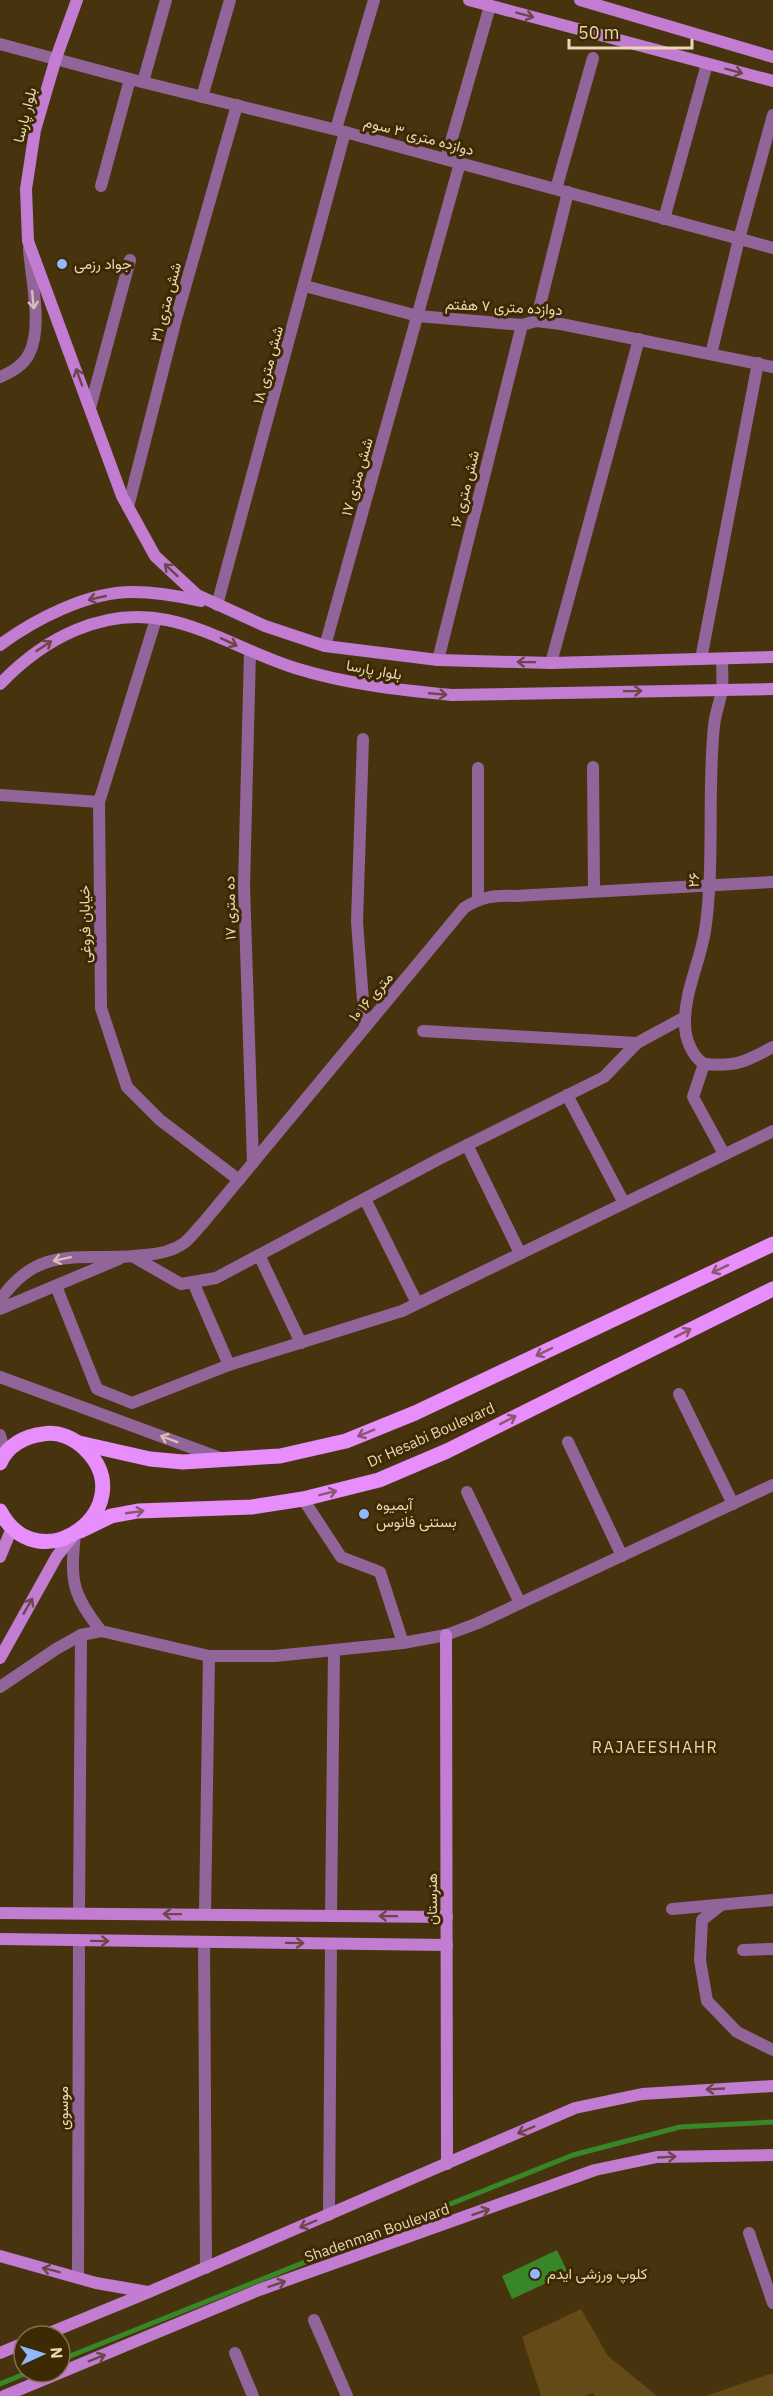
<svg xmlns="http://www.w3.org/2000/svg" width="773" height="2396" font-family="'IBM Plex Sans',Vazirmatn,sans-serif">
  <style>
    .green { fill: #644a16 }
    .water { fill: #398628 }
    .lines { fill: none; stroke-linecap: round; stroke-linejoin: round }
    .stream { stroke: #398628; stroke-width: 5 }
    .street { stroke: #91659a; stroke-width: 12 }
    .secondary { stroke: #c27cd1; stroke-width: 12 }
    .primary { stroke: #e88dfc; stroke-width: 15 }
    .oneway { stroke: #6c474a }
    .oneway2 { stroke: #d8bfb0 }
    .oneway3 { stroke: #8a5772 }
    .poi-dot { fill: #8fb8fd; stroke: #3d2a02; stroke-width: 2 }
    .labels { text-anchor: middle; stroke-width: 6; stroke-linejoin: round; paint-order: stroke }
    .street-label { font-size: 15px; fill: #ead6b5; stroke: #3d2a02 }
    .poi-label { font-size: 15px; fill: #ead6b5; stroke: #3d2a02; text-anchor: start }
    .neighbourhood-label { font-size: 16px; letter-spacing: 1.5px; fill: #ead6b5; stroke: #3d2a02 }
  </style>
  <rect width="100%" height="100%" fill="#47340e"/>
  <g class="green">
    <path d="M 581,2309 L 608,2356 L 657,2396 L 595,2396 L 593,2393 L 586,2396 L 541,2396 L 522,2337 Z"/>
    <path d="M 773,2373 L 773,2396 L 706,2396 Z"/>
  </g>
  <path class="water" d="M 557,2250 L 568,2273 L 512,2299 L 502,2276 Z"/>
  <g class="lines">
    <g class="stream">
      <path d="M 60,2360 L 573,2155 L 680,2127 L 773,2122"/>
      <path d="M 0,2384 L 29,2372"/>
    </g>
    <g class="street">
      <path d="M 0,44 L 130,79 L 345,132 L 773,248"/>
      <path d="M 143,82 L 166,0"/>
      <path d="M 202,97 L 230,0"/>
      <path d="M 336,129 L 374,0"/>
      <path d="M 446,159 L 490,6"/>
      <path d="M 101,186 L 130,79"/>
      <path d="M 556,189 L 593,58"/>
      <path d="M 664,219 L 707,64"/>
      <path d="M 305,286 L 418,316 L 522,325 L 536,321 L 561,324 L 773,367"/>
      <path d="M 536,321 L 568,192"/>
      <path d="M 711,354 L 739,239 L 773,115"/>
      <path d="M 0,377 C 11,372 23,366 29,354 C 43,328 31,278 29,249"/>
      <path d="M 90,408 L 130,260"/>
      <path d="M 128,507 L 176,319 L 237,105"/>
      <path d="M 217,605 L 345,132"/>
      <path d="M 156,619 L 99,802 L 101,1008 L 127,1087 L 160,1120 L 239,1180"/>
      <path d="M 325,646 L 460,163"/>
      <path d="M 250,652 L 244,886 L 253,1163"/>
      <path d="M 701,659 L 758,363"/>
      <path d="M 438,660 L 522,325"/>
      <path d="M 551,663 L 639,339"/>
      <path d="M 363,739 L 357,922 L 365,1027"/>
      <path d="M 593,767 L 594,891"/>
      <path d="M 0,795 L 99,802"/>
      <path d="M 478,899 L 478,768"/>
      <path d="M 423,1031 L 637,1043"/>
      <path d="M 704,1064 C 692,1056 685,1039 685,1024 C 684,993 700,962 705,931 C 715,863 707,794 714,726 C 715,714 720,702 722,690 C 723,680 722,669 722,659"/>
      <path d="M 704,1064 L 693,1097 L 724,1154"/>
      <path d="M 704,1064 C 736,1067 745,1062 773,1047"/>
      <path d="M 567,1095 L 624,1203"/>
      <path d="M 467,1145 L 520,1253"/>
      <path d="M 365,1199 L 417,1303"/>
      <path d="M 259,1255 L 301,1343"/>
      <path d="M 134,1257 L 181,1284 L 216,1278 L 439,1159 L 604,1077 L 637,1043 L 685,1017"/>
      <path d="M 193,1282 L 229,1365"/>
      <path d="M 56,1286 L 97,1389 L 132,1403 L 229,1365 L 402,1311 L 773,1131"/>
      <path d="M 0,1300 C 42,1240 86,1263 145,1255 C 158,1254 173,1251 184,1243 C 191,1238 197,1229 203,1223 L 464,908 C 481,897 494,895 515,896 L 773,882"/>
      <path d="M 0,1309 L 119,1259"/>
      <path d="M 0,1377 L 220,1458"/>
      <path d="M 679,1394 L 733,1504"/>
      <path d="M 0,1435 L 5,1454"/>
      <path d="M 568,1442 L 622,1556"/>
      <path d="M 467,1492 L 520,1603"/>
      <path d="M 303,1499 L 341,1557 L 380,1572 L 403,1643"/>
      <path d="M 75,1534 C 70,1581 72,1594 101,1631"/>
      <path d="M 0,1687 L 56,1649 L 81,1635 L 101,1631 L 209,1656 L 275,1656 L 403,1643 L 446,1635 L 478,1623 L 773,1485"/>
      <path d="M 721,1905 L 702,1920 L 700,1960 L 707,2001 L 737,2032 L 773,2050"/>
      <path d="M 672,1909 L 773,1900"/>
      <path d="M 79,1913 L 81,1635"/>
      <path d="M 205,1914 L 209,1656"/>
      <path d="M 331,1916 L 334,1650"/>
      <path d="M 204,1942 L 206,2268"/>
      <path d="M 743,1950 L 773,1949"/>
      <path d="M 329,2215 L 331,1944"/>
      <path d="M 749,2233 L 773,2303"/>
      <path d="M 78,2276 L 79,1940"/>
      <path d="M 314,2320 L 347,2396"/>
      <path d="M 235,2353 L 253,2396"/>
    </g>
    <g class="secondary">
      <path d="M 77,0 L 56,58 L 35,130 L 26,189 L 28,241 L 122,496 L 155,556 L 197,595 L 265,626 L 325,646 L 438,660 L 551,663 L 773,657"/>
      <path d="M 469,0 L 773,81"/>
      <path d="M 580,0 L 773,57"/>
      <path d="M 0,645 C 35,619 88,592 132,592 C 155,592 179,596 201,601"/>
      <path d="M 0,684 C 43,639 102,607 167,620 C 208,628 253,655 295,668 C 346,684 399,690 452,695 L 773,689"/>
      <path d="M 0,1557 L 12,1528"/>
      <path d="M 446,1635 L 447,2164"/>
      <path d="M 0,1658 L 57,1556 L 73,1536"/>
      <path d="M 0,1913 L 447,1917"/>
      <path d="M 0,1939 L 447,1945"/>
      <path d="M 0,2256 L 96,2283 L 148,2292"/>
      <path d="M 42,2336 L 149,2292 L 575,2108 L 642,2094 L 773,2086"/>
      <path d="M 0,2353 L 24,2343"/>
      <path d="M 4,2396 L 259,2290 L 595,2170 L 657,2157 L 773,2155"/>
    </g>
    <g class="primary">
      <path d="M 79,1443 L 150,1459 L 183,1462 L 280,1456 L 346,1441 L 415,1413 L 773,1244"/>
      <path d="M 0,1463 C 7,1445 26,1436 43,1434 C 58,1431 74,1438 85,1449 C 144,1506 40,1586 0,1511"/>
      <path d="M 80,1531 L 111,1516 L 138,1511 L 252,1507 L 303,1499 L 379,1480 L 447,1451 L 773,1289"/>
    </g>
  </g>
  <defs><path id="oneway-shaft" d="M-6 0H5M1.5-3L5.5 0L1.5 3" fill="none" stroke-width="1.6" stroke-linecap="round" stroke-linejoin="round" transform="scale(1.5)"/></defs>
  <g class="oneway">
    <use href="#oneway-shaft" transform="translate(525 15) rotate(15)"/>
    <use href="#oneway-shaft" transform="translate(734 71) rotate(15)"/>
    <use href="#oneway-shaft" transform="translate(79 377) rotate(-110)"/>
    <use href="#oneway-shaft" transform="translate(171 570) rotate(-137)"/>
    <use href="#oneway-shaft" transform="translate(97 598) rotate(167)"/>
    <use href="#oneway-shaft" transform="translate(229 642) rotate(25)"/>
    <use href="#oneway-shaft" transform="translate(44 646) rotate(-33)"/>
    <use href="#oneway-shaft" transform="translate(526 662) rotate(-179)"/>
    <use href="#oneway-shaft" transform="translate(633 691) rotate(-1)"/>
    <use href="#oneway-shaft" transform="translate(438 694) rotate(5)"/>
    <use href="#oneway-shaft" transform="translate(28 1606) rotate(-60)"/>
    <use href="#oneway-shaft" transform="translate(172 1914) rotate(-179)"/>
    <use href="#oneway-shaft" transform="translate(388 1916) rotate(-179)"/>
    <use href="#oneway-shaft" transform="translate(100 1941) rotate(1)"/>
    <use href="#oneway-shaft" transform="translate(295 1943) rotate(1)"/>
    <use href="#oneway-shaft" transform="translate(715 2089) rotate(177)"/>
    <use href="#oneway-shaft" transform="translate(526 2130) rotate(157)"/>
    <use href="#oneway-shaft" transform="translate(667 2157) rotate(-3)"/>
    <use href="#oneway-shaft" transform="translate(481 2212) rotate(-19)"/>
    <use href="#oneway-shaft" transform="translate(308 2224) rotate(157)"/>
    <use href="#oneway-shaft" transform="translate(51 2270) rotate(-166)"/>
    <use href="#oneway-shaft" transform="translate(277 2284) rotate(-19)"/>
    <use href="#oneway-shaft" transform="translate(97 2358) rotate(-22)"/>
  </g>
  <g class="oneway2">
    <use href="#oneway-shaft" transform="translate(33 300) rotate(84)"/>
    <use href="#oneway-shaft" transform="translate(62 1259) rotate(168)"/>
    <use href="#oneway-shaft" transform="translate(169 1439) rotate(-159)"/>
  </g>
  <g class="oneway3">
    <use href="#oneway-shaft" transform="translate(720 1269) rotate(155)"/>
    <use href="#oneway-shaft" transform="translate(683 1333) rotate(-27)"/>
    <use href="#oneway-shaft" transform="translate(544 1352) rotate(155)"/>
    <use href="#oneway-shaft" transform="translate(508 1420) rotate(-27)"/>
    <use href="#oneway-shaft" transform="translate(366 1433) rotate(158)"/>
    <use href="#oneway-shaft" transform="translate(328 1493) rotate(-14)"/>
    <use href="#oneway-shaft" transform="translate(135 1512) rotate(-8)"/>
  </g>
  <g class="poi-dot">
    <circle cx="62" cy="264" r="6"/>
    <circle cx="364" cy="1514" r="6"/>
    <circle cx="535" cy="2274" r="6"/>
  </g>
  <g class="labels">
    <g class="street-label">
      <text transform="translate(25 115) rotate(-76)" y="5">بلوار پارسا</text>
      <text transform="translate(419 136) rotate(15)" y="5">دوازده متری ۳ سوم</text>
      <text transform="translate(166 302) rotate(-75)" y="5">شش متری ۳۱</text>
      <text transform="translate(504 307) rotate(3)" y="5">دوازده متری ۷ هفتم</text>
      <text transform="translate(268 365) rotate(-75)" y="5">شش متری ۱۸</text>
      <text transform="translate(357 477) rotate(-74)" y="5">شش متری ۱۷</text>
      <text transform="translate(465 489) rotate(-76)" y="5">شش متری ۱۶</text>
      <text transform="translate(374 670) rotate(10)" y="5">بلوار پارسا</text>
      <text transform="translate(694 880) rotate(-87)" y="5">۲۶</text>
      <text transform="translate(230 908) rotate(-91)" y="5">ده متری ۱۷</text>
      <text transform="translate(85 924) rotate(-91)" y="5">خیابان فروغی</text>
      <text transform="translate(371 997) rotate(-50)" y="5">۱۰ متری ۱۶</text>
      <text transform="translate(431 1435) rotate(-24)" y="5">Dr Hesabi Boulevard</text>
      <text transform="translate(432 1899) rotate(-90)" y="5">هنرستان</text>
      <text transform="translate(63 2108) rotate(-90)" y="5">موسوی</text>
      <text transform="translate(377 2233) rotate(-19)" y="5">Shadenman Boulevard</text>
    </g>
    <g class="poi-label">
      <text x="74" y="269">جواد رزمی</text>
      <text x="376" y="1510">آبمیوه<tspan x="376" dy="17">بستنی فانوس</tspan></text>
      <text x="547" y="2279">کلوپ ورزشی ایدم</text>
    </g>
    <g class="neighbourhood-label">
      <text x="655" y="1753">RAJAEESHAHR</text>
    </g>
  </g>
  <g transform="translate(42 2354) rotate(86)"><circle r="28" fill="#3d2a02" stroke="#826f4a" stroke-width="1.5"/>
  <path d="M0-4.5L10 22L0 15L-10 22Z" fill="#8fb8fd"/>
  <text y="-9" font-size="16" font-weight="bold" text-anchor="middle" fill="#ead6b5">N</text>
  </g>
  <path d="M569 39v9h123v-9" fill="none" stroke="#ead6b5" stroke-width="3"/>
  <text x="578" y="39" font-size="18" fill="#ead6b5" stroke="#3d2a02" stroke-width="4.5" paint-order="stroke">50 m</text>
</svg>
